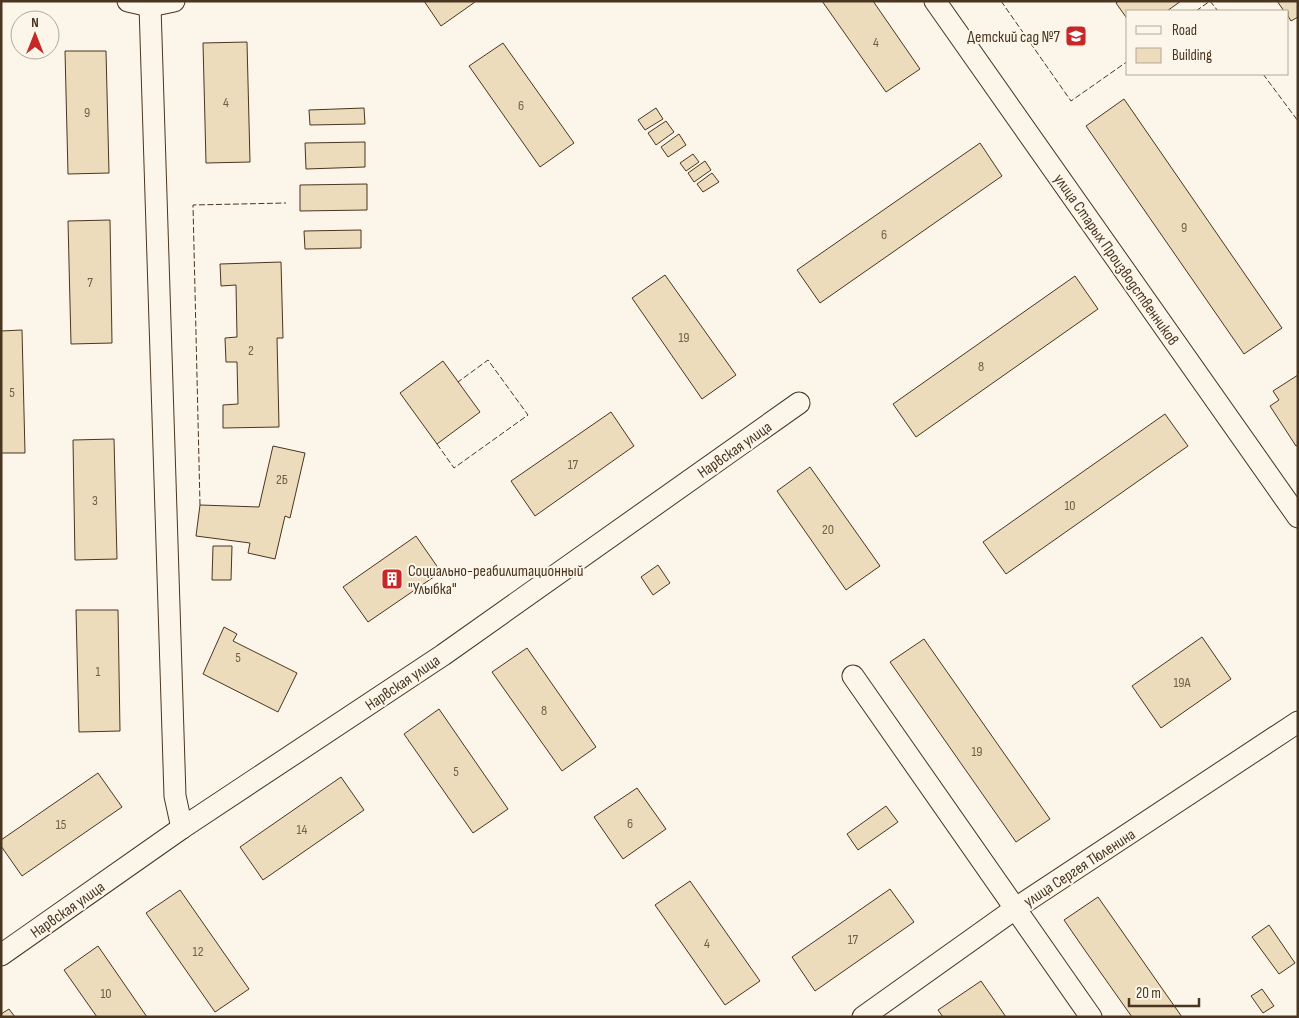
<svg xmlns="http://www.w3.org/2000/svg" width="1299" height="1018" font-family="'Sofia Sans Condensed',sans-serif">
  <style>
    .building { fill: #ecdcbc; stroke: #4a3520 }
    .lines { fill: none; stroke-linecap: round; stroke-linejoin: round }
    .street-casing { stroke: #4a3520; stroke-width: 23 }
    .street { stroke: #fbf6e9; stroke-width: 21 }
    .fence { stroke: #4a3520; stroke-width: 1; stroke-dasharray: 6 2.5; stroke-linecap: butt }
    .labels { text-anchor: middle; stroke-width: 4; stroke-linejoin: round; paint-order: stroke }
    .number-label { font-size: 14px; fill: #725f47 }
    .poi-label { font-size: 16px; fill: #4a3520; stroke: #fbf6e9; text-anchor: end }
    .street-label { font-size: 16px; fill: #4a3520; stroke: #fbf6e9 }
  </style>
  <rect width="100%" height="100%" fill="#fbf6e9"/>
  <g class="building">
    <path d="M 424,1 L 474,1 L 475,2 L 441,26 Z"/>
    <path d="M 822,1 L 873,1 L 920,69 L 886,92 Z"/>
    <path d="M 1119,1 L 1181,1 L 1167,11 L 1128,11 L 1128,20 L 1116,3 Z"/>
    <path d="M 1277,1 L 1298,1 L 1298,17 L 1291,21 L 1288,16 L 1288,11 L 1284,11 Z"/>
    <path d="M 247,42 L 250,162 L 206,163 L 203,43 Z"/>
    <path d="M 503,43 L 574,143 L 540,167 L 469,66 Z"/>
    <path d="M 65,51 L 106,51 L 109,173 L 68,174 Z"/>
    <path d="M 1124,99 L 1282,328 L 1244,354 L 1086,126 Z"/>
    <path d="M 364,108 L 365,124 L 310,125 L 309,110 Z"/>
    <path d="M 656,108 L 663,119 L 645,130 L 638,120 Z"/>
    <path d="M 666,121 L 674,132 L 656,145 L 648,133 Z"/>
    <path d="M 679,134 L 686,145 L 668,157 L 661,147 Z"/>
    <path d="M 365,142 L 365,167 L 306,169 L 305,143 Z"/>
    <path d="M 980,143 L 1002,176 L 820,303 L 797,270 Z"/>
    <path d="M 693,154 L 699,162 L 686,171 L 680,163 Z"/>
    <path d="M 705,161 L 711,170 L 694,182 L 688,173 Z"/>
    <path d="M 712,173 L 719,182 L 703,192 L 697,184 Z"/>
    <path d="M 367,184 L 367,210 L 300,211 L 300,185 Z"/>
    <path d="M 110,220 L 112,343 L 71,344 L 68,221 Z"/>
    <path d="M 361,230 L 361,248 L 305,249 L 304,231 Z"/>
    <path d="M 281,262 L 283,338 L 277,338 L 279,427 L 223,428 L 223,405 L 238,404 L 237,362 L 226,362 L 225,338 L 237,337 L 236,285 L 221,286 L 220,264 Z"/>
    <path d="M 665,275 L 736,375 L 702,399 L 632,298 Z"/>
    <path d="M 1075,276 L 1098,309 L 916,437 L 893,404 Z"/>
    <path d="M 22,330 L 25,453 L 1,453 L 1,331 Z"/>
    <path d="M 443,361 L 480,412 L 437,444 L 400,393 Z"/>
    <path d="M 1298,375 L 1298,445 L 1296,446 L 1270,406 L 1279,400 L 1273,391 Z"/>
    <path d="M 611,412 L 634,446 L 535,516 L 511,481 Z"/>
    <path d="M 1165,414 L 1188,446 L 1006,574 L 983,542 Z"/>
    <path d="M 114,439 L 117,559 L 75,560 L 73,440 Z"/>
    <path d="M 273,446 L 305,453 L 290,518 L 285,516 L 275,559 L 248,553 L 250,543 L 196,536 L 200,505 L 259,507 Z"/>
    <path d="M 810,467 L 880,566 L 846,590 L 777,491 Z"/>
    <path d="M 416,536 L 441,572 L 368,622 L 343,587 Z"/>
    <path d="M 213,546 L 232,546 L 231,580 L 212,580 Z"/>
    <path d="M 658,565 L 670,583 L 653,595 L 641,577 Z"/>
    <path d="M 76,610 L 118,610 L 120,731 L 79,732 Z"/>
    <path d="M 224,627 L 237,634 L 233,641 L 297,673 L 278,712 L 203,674 Z"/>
    <path d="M 1202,637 L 1231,679 L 1161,728 L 1132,686 Z"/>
    <path d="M 924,639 L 1050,819 L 1016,842 L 890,662 Z"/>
    <path d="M 527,648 L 596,747 L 562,771 L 492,672 Z"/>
    <path d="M 439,709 L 508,809 L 473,833 L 404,734 Z"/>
    <path d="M 98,773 L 122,807 L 22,876 L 1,846 L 1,840 Z"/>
    <path d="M 341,777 L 364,810 L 263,880 L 240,847 Z"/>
    <path d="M 637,788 L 666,829 L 623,859 L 594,817 Z"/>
    <path d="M 886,806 L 898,822 L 858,850 L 847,834 Z"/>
    <path d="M 690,881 L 760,981 L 725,1005 L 655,905 Z"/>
    <path d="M 890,889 L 914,922 L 815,991 L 792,957 Z"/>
    <path d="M 180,890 L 249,989 L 215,1012 L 146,913 Z"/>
    <path d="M 1098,897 L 1182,1017 L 1132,1017 L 1084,949 L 1064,920 Z"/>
    <path d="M 1269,925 L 1295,963 L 1279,974 L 1252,937 Z"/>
    <path d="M 98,946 L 147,1017 L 97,1017 L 64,970 Z"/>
    <path d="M 981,981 L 1006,1017 L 943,1017 L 938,1010 Z"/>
    <path d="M 1262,989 L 1274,1006 L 1263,1013 L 1251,996 Z"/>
    <path d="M 9,1009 L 15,1017 L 1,1017 L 1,1014 Z"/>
  </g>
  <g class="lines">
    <g class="street-casing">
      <g id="street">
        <path d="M 128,1 L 150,6 L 174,1"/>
        <path d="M 935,1 L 1298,517"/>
        <path d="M 150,6 L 175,796 L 182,828"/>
        <path d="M 853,676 L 1091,1017"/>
        <path d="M 1,955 L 182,828 L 443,655 L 799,403"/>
        <path d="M 863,1017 L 1016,908 L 1298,722"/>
      </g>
    </g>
    <use href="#street" class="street"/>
    <g class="fence">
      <path d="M 1001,1 L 1071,101 L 1128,61"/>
      <path d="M 1210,1 L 1218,11"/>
      <path d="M 1196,11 L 1210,1"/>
      <path d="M 1263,74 L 1298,121"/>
      <path d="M 437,444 L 454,468 L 528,415 L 488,360 L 458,382"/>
      <path d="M 200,505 L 193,205 L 286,203"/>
    </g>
  </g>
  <defs>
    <g id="school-square" transform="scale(1.125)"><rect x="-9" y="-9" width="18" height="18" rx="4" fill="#c62828" stroke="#fbf6e9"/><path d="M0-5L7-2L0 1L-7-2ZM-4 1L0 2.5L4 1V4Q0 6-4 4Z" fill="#fff"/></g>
    <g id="building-square" transform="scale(1.125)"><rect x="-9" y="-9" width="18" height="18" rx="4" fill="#c62828" stroke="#fbf6e9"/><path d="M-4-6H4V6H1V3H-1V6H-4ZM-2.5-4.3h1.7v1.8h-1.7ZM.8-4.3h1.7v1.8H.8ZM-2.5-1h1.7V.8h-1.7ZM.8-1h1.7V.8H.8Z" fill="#fff"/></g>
  </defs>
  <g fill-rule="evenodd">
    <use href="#school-square" x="1076" y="36"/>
    <use href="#building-square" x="392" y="579"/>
  </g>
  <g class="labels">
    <g class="number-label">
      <text x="876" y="47">4</text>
      <text x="226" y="107">4</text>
      <text x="521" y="110">6</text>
      <text x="87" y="117">9</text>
      <text x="1184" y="232">9</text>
      <text x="884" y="239">6</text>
      <text x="90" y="287">7</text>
      <text x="684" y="342">19</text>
      <text x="251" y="355">2</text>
      <text x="981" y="371">8</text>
      <text x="12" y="397">5</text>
      <text x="573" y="469">17</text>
      <text x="282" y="484">2Б</text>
      <text x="95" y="505">3</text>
      <text x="1070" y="510">10</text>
      <text x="828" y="534">20</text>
      <text x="238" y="662">5</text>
      <text x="98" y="676">1</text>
      <text x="1182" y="687">19А</text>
      <text x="544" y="715">8</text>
      <text x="977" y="756">19</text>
      <text x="456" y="776">5</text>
      <text x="630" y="828">6</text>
      <text x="61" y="829">15</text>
      <text x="302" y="834">14</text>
      <text x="853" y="944">17</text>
      <text x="707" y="948">4</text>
      <text x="198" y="956">12</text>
      <text x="106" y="998">10</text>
    </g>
    <g class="poi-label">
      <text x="1060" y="42">Детский сад №7</text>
      <text x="408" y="576" text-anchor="start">Социально-реабилитационный<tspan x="408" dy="18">"Улыбка"</tspan></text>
    </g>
    <g class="street-label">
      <text transform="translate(1117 259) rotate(55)" y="6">улица Старых Производственников</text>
      <text transform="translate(734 449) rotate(-35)" y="6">Нарвская улица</text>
      <text transform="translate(402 682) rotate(-34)" y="6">Нарвская улица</text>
      <text transform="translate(1079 867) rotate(-33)" y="6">улица Сергея Тюленина</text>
      <text transform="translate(67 909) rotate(-35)" y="6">Нарвская улица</text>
    </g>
  </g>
  <rect width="1299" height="1018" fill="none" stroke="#4a3520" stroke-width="5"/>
  <rect x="1126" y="10" width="162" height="65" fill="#fbf6e9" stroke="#b4a999"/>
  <rect x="1136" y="26" width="25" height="8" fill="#fbf6e9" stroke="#b4a999"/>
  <text x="1172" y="35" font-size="15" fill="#4a3520">Road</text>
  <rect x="1136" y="48" width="25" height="15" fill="#ecdcbc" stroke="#b4a999"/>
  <text x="1172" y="60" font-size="15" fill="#4a3520">Building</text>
  <g transform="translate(35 35)"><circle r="24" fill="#fbf6e9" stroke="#b4a999"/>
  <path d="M0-4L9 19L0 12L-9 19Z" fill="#c62828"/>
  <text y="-8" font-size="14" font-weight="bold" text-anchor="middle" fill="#4a3520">N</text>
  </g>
  <path d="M1129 998v8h70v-8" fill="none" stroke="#4a3520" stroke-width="2.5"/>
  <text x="1136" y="998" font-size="15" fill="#4a3520" stroke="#fbf6e9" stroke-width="4" paint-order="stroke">20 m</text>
</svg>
